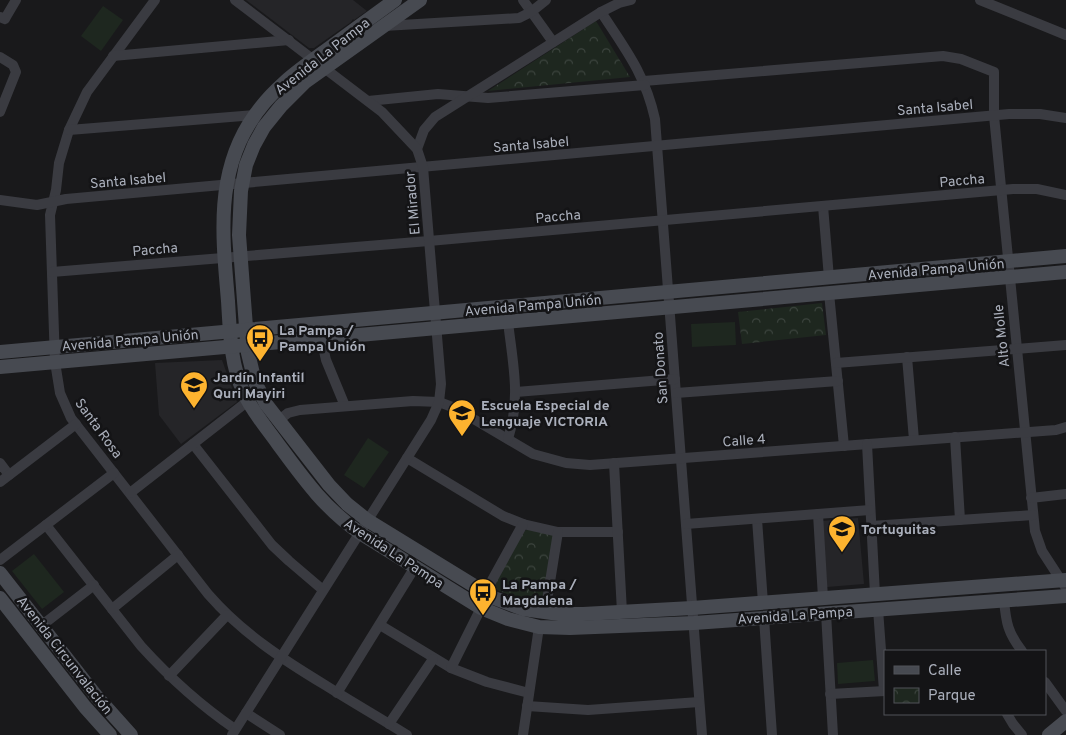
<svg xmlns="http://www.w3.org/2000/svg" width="1066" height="735" font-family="Overpass,sans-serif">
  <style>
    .built { fill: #252528 }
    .grass { fill: #1e271f }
    .park { fill: url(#park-crowns) }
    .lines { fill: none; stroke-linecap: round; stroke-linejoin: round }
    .street { stroke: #3a3b41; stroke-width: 10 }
    .secondary { stroke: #474a51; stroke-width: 14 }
    .labels { text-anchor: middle; stroke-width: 5; stroke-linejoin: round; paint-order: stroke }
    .street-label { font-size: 14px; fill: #abb0bc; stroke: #141416 }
    .poi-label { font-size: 14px; font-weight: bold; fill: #abb0bc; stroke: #141416; text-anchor: start }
  </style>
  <defs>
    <pattern id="park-crowns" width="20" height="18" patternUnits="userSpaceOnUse" patternTransform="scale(1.25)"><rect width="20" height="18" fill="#1e271f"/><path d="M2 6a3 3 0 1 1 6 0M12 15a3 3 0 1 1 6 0" fill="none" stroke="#3c443e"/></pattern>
  </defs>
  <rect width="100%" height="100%" fill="#19191b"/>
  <g class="built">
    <path d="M 246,0 L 353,0 L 367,11 L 354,20 L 353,19 L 351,22 L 314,48 L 309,48 Z"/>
    <path d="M 222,360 L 237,402 L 181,444 L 159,415 L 155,363 Z"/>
    <path d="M 858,518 L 864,584 L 827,587 L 821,521 Z"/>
  </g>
  <g class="grass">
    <path d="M 103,6 L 123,20 L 101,51 L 81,36 Z"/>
    <path d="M 735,322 L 736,345 L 692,347 L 691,324 Z"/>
    <path d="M 368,438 L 389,452 L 364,488 L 344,475 Z"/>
    <path d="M 34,554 L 64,592 L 42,609 L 12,571 Z"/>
    <path d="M 873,660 L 875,681 L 838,684 L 837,663 Z"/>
  </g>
  <g class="park">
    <path d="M 596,21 L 630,77 L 488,91 Z"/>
    <path d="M 822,303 L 826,335 L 742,344 L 738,312 Z"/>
    <path d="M 530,529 L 552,534 L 553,537 L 542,605 L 518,599 L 493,588 L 524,531 Z"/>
  </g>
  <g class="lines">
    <g class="street">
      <path d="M 155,0 L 87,92 L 69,130 L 59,163 L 56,190 L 50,215 L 55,362 L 60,393 L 71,418 L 208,594 C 242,633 282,659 325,685 C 352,702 380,718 407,735"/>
      <path d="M 523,0 L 553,42"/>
      <path d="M 980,0 L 1066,35"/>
      <path d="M 601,12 C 626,50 645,74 655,119 L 702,735"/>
      <path d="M 0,17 L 5,19 L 6,17 L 16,0"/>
      <path d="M 384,26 L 519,18 L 531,12 L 546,0"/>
      <path d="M 113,56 L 289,40"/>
      <path d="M 0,57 L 13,65 L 16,72 L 0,112"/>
      <path d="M 644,81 L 943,56 L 961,59 L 994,72 L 994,116 L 1035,531 L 1042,551 L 1066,588"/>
      <path d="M 368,101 L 438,94 L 488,98 L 645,85"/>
      <path d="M 69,130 L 255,115"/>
      <path d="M 417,149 L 424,130 L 435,117 L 601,12 L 619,3 L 631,0"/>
      <path d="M 0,200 L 37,205 L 66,199 L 1009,114 L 1040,114 L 1066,118"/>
      <path d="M 823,206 L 829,278"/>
      <path d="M 52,272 L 429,241 L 1013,189 L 1037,189 L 1066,195"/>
      <path d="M 829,293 L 844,446"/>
      <path d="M 321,338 L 326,360 L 345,406"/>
      <path d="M 907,357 L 914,440"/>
      <path d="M 836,363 L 1066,345"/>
      <path d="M 516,392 L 675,379"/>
      <path d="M 676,393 L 838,381"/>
      <path d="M 279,420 L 288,413 L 300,410 L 413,401 L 439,402 L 455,408 L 533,454 L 566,463 L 590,465 L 1056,430 L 1066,427"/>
      <path d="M 955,437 L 960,520"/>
      <path d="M 508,439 C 521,397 513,365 508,322"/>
      <path d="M 193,444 L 272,545 L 289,561 L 323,590"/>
      <path d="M 867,444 L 875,594"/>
      <path d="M 407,458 L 503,516 L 523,524 L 558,532 L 618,532"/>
      <path d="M 0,463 L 9,475"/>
      <path d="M 614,463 L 622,612"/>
      <path d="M 0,482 L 76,424"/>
      <path d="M 130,493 L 248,401"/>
      <path d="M 1031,498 L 1066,494"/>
      <path d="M 818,514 L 823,598"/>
      <path d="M 757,519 L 763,603"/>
      <path d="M 686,524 L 870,510"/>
      <path d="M 46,525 L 141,646 C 170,678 200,705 235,729"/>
      <path d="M 871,526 L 1033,515"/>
      <path d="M 0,560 L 114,473"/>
      <path d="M 485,593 L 523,524"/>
      <path d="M 1004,600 C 1006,623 1008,633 1022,651"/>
      <path d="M 112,609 L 178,555"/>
      <path d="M 878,609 L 884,691"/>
      <path d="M 545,613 L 558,532"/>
      <path d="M 826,613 L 833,735"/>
      <path d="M 764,618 L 772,735"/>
      <path d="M 380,625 L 451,668 L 487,682 L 529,693"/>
      <path d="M 41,626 L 94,585"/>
      <path d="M 451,668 L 481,608"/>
      <path d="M 169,676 L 227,615"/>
      <path d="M 1045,682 L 1066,711"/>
      <path d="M 337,693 L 415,567"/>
      <path d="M 830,694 L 885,691"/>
      <path d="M 527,706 L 588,710 L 699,702"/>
      <path d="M 246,713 L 280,735"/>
      <path d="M 1007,714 L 1013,724 L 1022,735"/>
      <path d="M 389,724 L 433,659"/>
      <path d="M 232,735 L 431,420 L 439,402 L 441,384 L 423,167 L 417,149 L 382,112 L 235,0"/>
      <path d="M 523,735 L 539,627"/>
    </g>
    <g class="secondary">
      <path d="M 395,0 C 373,16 350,33 328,49 C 297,71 269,91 249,124 C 215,179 223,241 228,301 C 230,331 230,362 243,391 C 251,410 266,427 278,444 C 303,478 324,508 360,533 L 481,608 L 508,619 L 539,627 L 570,628 L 694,623 L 1066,596"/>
      <path d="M 420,0 L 305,82 L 281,106 L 264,127 L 254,145 L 246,165 L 241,191 L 239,235 L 248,353 L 255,382 L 266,404 L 329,485 L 347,504 L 367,520 L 494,598 L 523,609 L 559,614 L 583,614 L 692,608 L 1066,580"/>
      <path d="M 0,352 L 1066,256"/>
      <path d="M 0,367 L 1066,272"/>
      <path d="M 0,573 L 97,697 L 131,735"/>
      <path d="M 0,598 L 85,707 L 110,735"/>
      <path d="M 1049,735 L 1066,721"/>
    </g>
  </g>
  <defs>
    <g id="bus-pin" transform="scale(1.4375)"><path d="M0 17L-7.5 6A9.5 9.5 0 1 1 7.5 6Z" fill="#fdb32f" stroke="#141416"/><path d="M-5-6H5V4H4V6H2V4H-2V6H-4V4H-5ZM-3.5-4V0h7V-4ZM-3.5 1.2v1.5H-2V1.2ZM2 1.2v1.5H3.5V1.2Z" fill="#111"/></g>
    <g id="school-pin" transform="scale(1.4375)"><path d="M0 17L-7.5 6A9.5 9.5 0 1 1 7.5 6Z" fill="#fdb32f" stroke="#141416"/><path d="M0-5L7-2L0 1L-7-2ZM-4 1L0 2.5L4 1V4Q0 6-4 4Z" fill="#111"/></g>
  </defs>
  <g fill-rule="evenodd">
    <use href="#bus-pin" x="260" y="338"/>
    <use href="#school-pin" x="194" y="385"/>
    <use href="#school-pin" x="462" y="413"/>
    <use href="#school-pin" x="842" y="529"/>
    <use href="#bus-pin" x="483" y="592"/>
  </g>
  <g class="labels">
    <g class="street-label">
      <text transform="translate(322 56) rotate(-38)" y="5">Avenida La Pampa</text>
      <text transform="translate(935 107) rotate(-5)" y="5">Santa Isabel</text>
      <text transform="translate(531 144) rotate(-5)" y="5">Santa Isabel</text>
      <text transform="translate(128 180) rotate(-5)" y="5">Santa Isabel</text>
      <text transform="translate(962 180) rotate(-5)" y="5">Paccha</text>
      <text transform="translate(412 203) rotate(-95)" y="5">El Mirador</text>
      <text transform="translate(558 216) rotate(-5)" y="5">Paccha</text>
      <text transform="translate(155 249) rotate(-5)" y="5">Paccha</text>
      <text transform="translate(936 269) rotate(-5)" y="5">Avenida Pampa Unión</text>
      <text transform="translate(533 305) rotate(-5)" y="5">Avenida Pampa Unión</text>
      <text transform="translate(1001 336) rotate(-96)" y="5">Alto Molle</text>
      <text transform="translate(130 340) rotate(-5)" y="5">Avenida Pampa Unión</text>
      <text transform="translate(660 368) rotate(-94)" y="5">San Donato</text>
      <text transform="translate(99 428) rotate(54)" y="5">Santa Rosa</text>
      <text transform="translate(744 440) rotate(-4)" y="5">Calle 4</text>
      <text transform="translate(394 553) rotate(33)" y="5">Avenida La Pampa</text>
      <text transform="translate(795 615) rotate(-4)" y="5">Avenida La Pampa</text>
      <text transform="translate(65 655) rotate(52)" y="5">Avenida Circunvalación</text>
    </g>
    <g class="poi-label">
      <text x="279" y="335">La Pampa /<tspan x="279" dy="16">Pampa Unión</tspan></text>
      <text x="213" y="382">Jardín Infantil<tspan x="213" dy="16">Quri Mayiri</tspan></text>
      <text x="481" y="410">Escuela Especial de<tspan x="481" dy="16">Lenguaje VICTORIA</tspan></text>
      <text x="861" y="534">Tortuguitas</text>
      <text x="502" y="589">La Pampa /<tspan x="502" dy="16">Magdalena</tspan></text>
    </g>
  </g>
  <rect x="884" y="650" width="162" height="65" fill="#141416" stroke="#505258"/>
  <rect x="894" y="666" width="25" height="8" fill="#474a51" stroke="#505258"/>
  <text x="928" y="675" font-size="15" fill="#abb0bc">Calle</text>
  <rect x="894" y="688" width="25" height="15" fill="url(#park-crowns)" stroke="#505258"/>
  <text x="928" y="700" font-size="15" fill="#abb0bc">Parque</text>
</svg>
